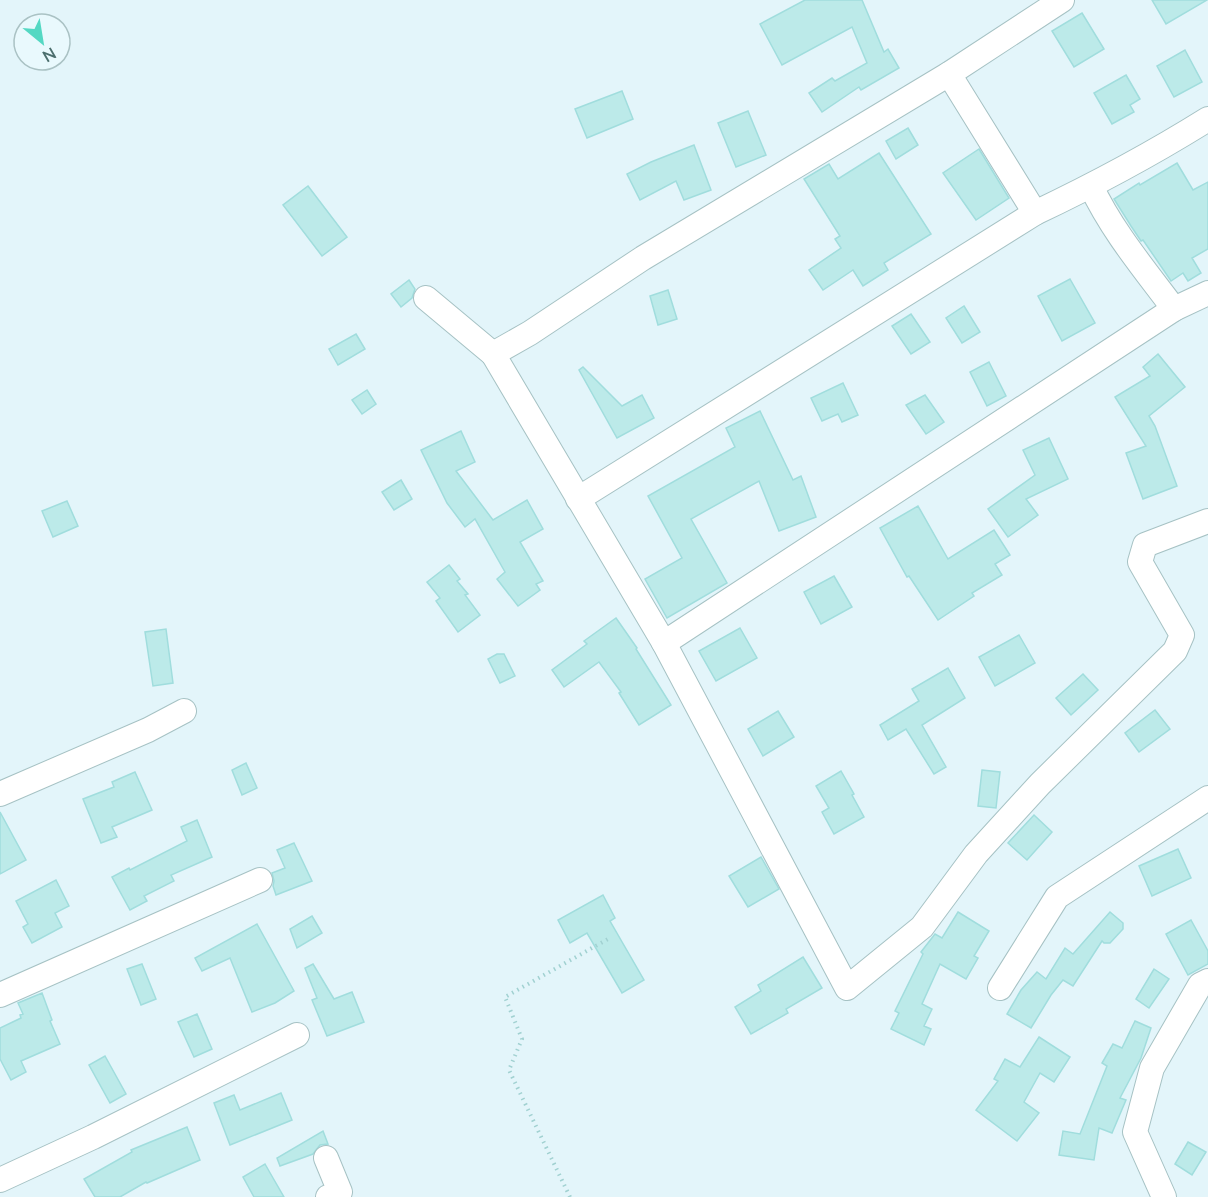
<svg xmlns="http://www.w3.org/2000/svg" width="1208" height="1197" font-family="Lato,sans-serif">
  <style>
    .building { fill: #bceae9; stroke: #a0dddd; stroke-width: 1.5 }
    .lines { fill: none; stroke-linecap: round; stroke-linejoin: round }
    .street-casing { stroke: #a6c2c4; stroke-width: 26 }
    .path { stroke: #a1d1d1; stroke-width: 4; stroke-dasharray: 1.5 4.5; stroke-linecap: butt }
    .street { stroke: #fff; stroke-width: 24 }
  </style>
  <rect width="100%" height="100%" fill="#e3f5fa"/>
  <g class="building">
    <path d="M 805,0 L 862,0 L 884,52 L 888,49 L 899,68 L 861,90 L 859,87 L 822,112 L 809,93 L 832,78 L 835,81 L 867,63 L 852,27 L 782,65 L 760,24 Z"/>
    <path d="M 1152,0 L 1207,0 L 1166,24 Z"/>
    <path d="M 1082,13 L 1104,49 L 1074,67 L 1052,31 Z"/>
    <path d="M 1185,50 L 1202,82 L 1174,97 L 1157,66 Z"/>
    <path d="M 1126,75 L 1140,99 L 1130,105 L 1134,112 L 1112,124 L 1094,93 Z"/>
    <path d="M 622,91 L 633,119 L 587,138 L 575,109 Z"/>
    <path d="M 748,111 L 766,155 L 736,167 L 718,123 Z"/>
    <path d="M 908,128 L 918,145 L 896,159 L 886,141 Z"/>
    <path d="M 694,145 L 711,190 L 684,200 L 676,181 L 640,200 L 627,174 L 651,162 Z"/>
    <path d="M 979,149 L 1009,198 L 976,220 L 943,173 Z"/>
    <path d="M 879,153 L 931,234 L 884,263 L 888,270 L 863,286 L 853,270 L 823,290 L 809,270 L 841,248 L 835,239 L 840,236 L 804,179 L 829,164 L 838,179 Z"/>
    <path d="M 1177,163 L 1193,190 L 1208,182 L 1208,249 L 1192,258 L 1201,273 L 1188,281 L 1183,273 L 1171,281 L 1143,240 L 1141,241 L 1131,226 L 1114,199 L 1139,183 L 1140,185 Z"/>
    <path d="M 308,186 L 347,237 L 322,256 L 283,205 Z"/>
    <path d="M 1070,279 L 1095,323 L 1062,341 L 1038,296 Z"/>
    <path d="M 409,280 L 415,289 L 412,298 L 401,307 L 391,294 Z"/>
    <path d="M 668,290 L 677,319 L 658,325 L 650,296 Z"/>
    <path d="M 964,306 L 980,332 L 962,343 L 946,318 Z"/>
    <path d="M 911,314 L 930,342 L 911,354 L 892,326 Z"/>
    <path d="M 356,334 L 365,349 L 338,365 L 329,349 Z"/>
    <path d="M 1158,354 L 1185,387 L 1149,416 L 1155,426 L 1177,486 L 1143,499 L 1126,453 L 1146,446 L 1115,397 L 1150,376 L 1143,367 Z"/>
    <path d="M 989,362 L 1006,396 L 987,406 L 970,372 Z"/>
    <path d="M 583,367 L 622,406 L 642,395 L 654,418 L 617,438 L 579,370 Z"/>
    <path d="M 843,383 L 858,415 L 842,422 L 838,414 L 822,421 L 811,398 Z"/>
    <path d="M 367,390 L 376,404 L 362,414 L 352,400 Z"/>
    <path d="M 925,395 L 944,422 L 926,434 L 906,405 Z"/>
    <path d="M 760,411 L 793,480 L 801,476 L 816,517 L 779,531 L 759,481 L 691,519 L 727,583 L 667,618 L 645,579 L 682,558 L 648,496 L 735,447 L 726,428 Z"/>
    <path d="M 461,431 L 475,462 L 456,471 L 493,520 L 527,500 L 543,529 L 520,542 L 543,581 L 536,584 L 540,590 L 518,606 L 497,579 L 505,572 L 475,519 L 465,527 L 447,503 L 421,450 Z"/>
    <path d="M 1049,438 L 1068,479 L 1026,499 L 1038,515 L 1008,537 L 988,509 L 1035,475 L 1023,450 Z"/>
    <path d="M 401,480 L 412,499 L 394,510 L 382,492 Z"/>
    <path d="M 67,501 L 78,526 L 53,537 L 42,511 Z"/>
    <path d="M 918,506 L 948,559 L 994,530 L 1010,555 L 995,564 L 1002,575 L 972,593 L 974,596 L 938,620 L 909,576 L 907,577 L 880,528 Z"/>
    <path d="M 449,565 L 460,579 L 457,581 L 468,594 L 465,595 L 480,615 L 458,632 L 436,601 L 440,598 L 427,582 Z"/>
    <path d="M 834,576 L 852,607 L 821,624 L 804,592 Z"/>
    <path d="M 616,618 L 637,648 L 636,649 L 671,705 L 639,725 L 619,693 L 621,692 L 599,662 L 564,687 L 552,670 L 587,644 L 584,641 Z"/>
    <path d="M 740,628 L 757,658 L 716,681 L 699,651 Z"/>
    <path d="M 166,629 L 173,683 L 153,686 L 145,632 Z"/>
    <path d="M 1019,635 L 1035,663 L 995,686 L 979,657 Z"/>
    <path d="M 497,654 L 504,654 L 515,676 L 500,683 L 488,659 Z"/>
    <path d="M 948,668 L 965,698 L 922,725 L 946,767 L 934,774 L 906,729 L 888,740 L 880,725 L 919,701 L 912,689 Z"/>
    <path d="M 1083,674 L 1098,690 L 1071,715 L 1056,698 Z"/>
    <path d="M 1155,710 L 1170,729 L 1139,752 L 1125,733 Z"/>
    <path d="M 778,711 L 794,737 L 763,756 L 748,729 Z"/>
    <path d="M 246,763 L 257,788 L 242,795 L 232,770 Z"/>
    <path d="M 982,770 L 1000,772 L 996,808 L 978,806 Z"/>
    <path d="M 841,771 L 854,794 L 852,795 L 864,817 L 834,834 L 822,812 L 829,808 L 816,786 Z"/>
    <path d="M 135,772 L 152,810 L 112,827 L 117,837 L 101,843 L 83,799 L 114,787 L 112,782 Z"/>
    <path d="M 0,812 L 26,860 L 0,874 Z"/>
    <path d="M 1034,815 L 1052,832 L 1027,860 L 1008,843 Z"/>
    <path d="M 197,820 L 212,857 L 171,875 L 174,881 L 144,896 L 147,901 L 130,910 L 112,877 L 129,868 L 130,870 L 187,841 L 181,827 Z"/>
    <path d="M 294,843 L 312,881 L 276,895 L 273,886 L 274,881 L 272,873 L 285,868 L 277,850 Z"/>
    <path d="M 1178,849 L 1191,878 L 1152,896 L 1139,866 Z"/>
    <path d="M 761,857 L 779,889 L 748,907 L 729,876 Z"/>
    <path d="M 56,880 L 69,906 L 55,913 L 62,927 L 32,943 L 23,927 L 28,924 L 16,901 Z"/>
    <path d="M 603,895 L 615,918 L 610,921 L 644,980 L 622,993 L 587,933 L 570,943 L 558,920 Z"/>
    <path d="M 958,912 L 989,931 L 974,956 L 978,958 L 966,979 L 940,964 L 922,1004 L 932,1009 L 924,1026 L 931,1029 L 924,1045 L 891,1029 L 899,1013 L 895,1011 L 923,954 L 921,952 L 935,934 L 942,938 Z"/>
    <path d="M 1110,912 L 1123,923 L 1123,929 L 1110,943 L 1104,943 L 1102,941 L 1073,986 L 1063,980 L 1051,995 L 1031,1028 L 1007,1014 L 1021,990 L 1037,972 L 1046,979 L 1065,948 L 1073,954 Z"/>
    <path d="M 312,916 L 322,933 L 297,948 L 290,929 Z"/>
    <path d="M 1191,920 L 1208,951 L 1208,964 L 1188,975 L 1166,934 Z"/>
    <path d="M 257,924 L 294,991 L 275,1003 L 252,1012 L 230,958 L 202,971 L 195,958 Z"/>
    <path d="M 803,957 L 822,988 L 786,1009 L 788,1013 L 751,1034 L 735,1007 L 761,991 L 758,985 Z"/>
    <path d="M 142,964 L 156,999 L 141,1005 L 127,969 Z"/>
    <path d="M 313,964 L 334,999 L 352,992 L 364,1022 L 327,1036 L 312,1000 L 317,998 L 305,968 Z"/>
    <path d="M 1154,969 L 1169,979 L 1149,1008 L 1136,999 Z"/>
    <path d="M 42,993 L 52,1020 L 50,1021 L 60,1044 L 21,1061 L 26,1072 L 11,1080 L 0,1059 L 0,1028 L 21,1018 L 20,1015 L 23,1014 L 18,1003 Z"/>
    <path d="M 197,1014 L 212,1049 L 194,1057 L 178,1022 Z"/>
    <path d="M 1135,1021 L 1151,1028 L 1141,1058 L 1120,1098 L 1126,1100 L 1112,1133 L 1099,1128 L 1094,1160 L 1059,1155 L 1063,1131 L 1080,1134 L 1107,1066 L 1102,1063 L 1113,1044 L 1122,1048 Z"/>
    <path d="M 1039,1037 L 1070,1057 L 1054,1082 L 1040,1073 L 1024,1102 L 1039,1113 L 1017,1141 L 976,1110 L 998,1081 L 994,1079 L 1005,1059 L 1020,1067 Z"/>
    <path d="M 105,1056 L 126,1094 L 110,1103 L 89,1065 Z"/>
    <path d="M 281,1093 L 292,1120 L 230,1145 L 214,1103 L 234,1095 L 240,1110 Z"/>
    <path d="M 187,1127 L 200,1160 L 147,1183 L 146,1182 L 120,1197 L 95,1197 L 84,1179 L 132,1152 L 131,1150 Z"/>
    <path d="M 323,1131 L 328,1144 L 320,1145 L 313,1154 L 280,1166 L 277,1158 Z"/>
    <path d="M 1188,1142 L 1206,1152 L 1192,1175 L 1175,1164 Z"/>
    <path d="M 265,1164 L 273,1178 L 284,1197 L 254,1197 L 243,1177 Z"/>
  </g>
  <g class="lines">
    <g class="street-casing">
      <g id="street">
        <path d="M 949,74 L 1035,213"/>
        <path d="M 1091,186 C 1112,231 1145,270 1174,309"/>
        <path d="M 426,298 L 493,354 L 664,643 L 847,988 L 922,927 L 976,854 L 1040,784 L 1175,651 L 1182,635 L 1140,562 L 1145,545 L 1208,521"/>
        <path d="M 493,354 L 530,333 L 643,258 L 949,74 L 1062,0"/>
        <path d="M 578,499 L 1035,213 C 1094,185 1152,154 1208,119"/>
        <path d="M 664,643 L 1174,309 L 1208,293"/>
        <path d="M 0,794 L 148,730 L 184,711"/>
        <path d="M 1000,988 L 1057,897 L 1208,798"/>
        <path d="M 0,995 L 260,880"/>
        <path d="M 326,1158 L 340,1192 L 328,1197"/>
        <path d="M 0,1180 L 93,1137 L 297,1035"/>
        <path d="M 1164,1197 L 1135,1132 L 1152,1068 L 1200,985 L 1208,981"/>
      </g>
    </g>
    <path class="path" d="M 570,1197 L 509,1070 L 522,1039 L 505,997 L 608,939"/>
    <use href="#street" class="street"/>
  </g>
  <g transform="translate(42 42) rotate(150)"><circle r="28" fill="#e9f9fd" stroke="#aac2c4" stroke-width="1.5"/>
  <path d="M0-4.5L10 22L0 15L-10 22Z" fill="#54d8c3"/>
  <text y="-9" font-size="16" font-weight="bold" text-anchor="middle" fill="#4c6f6e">N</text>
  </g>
</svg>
